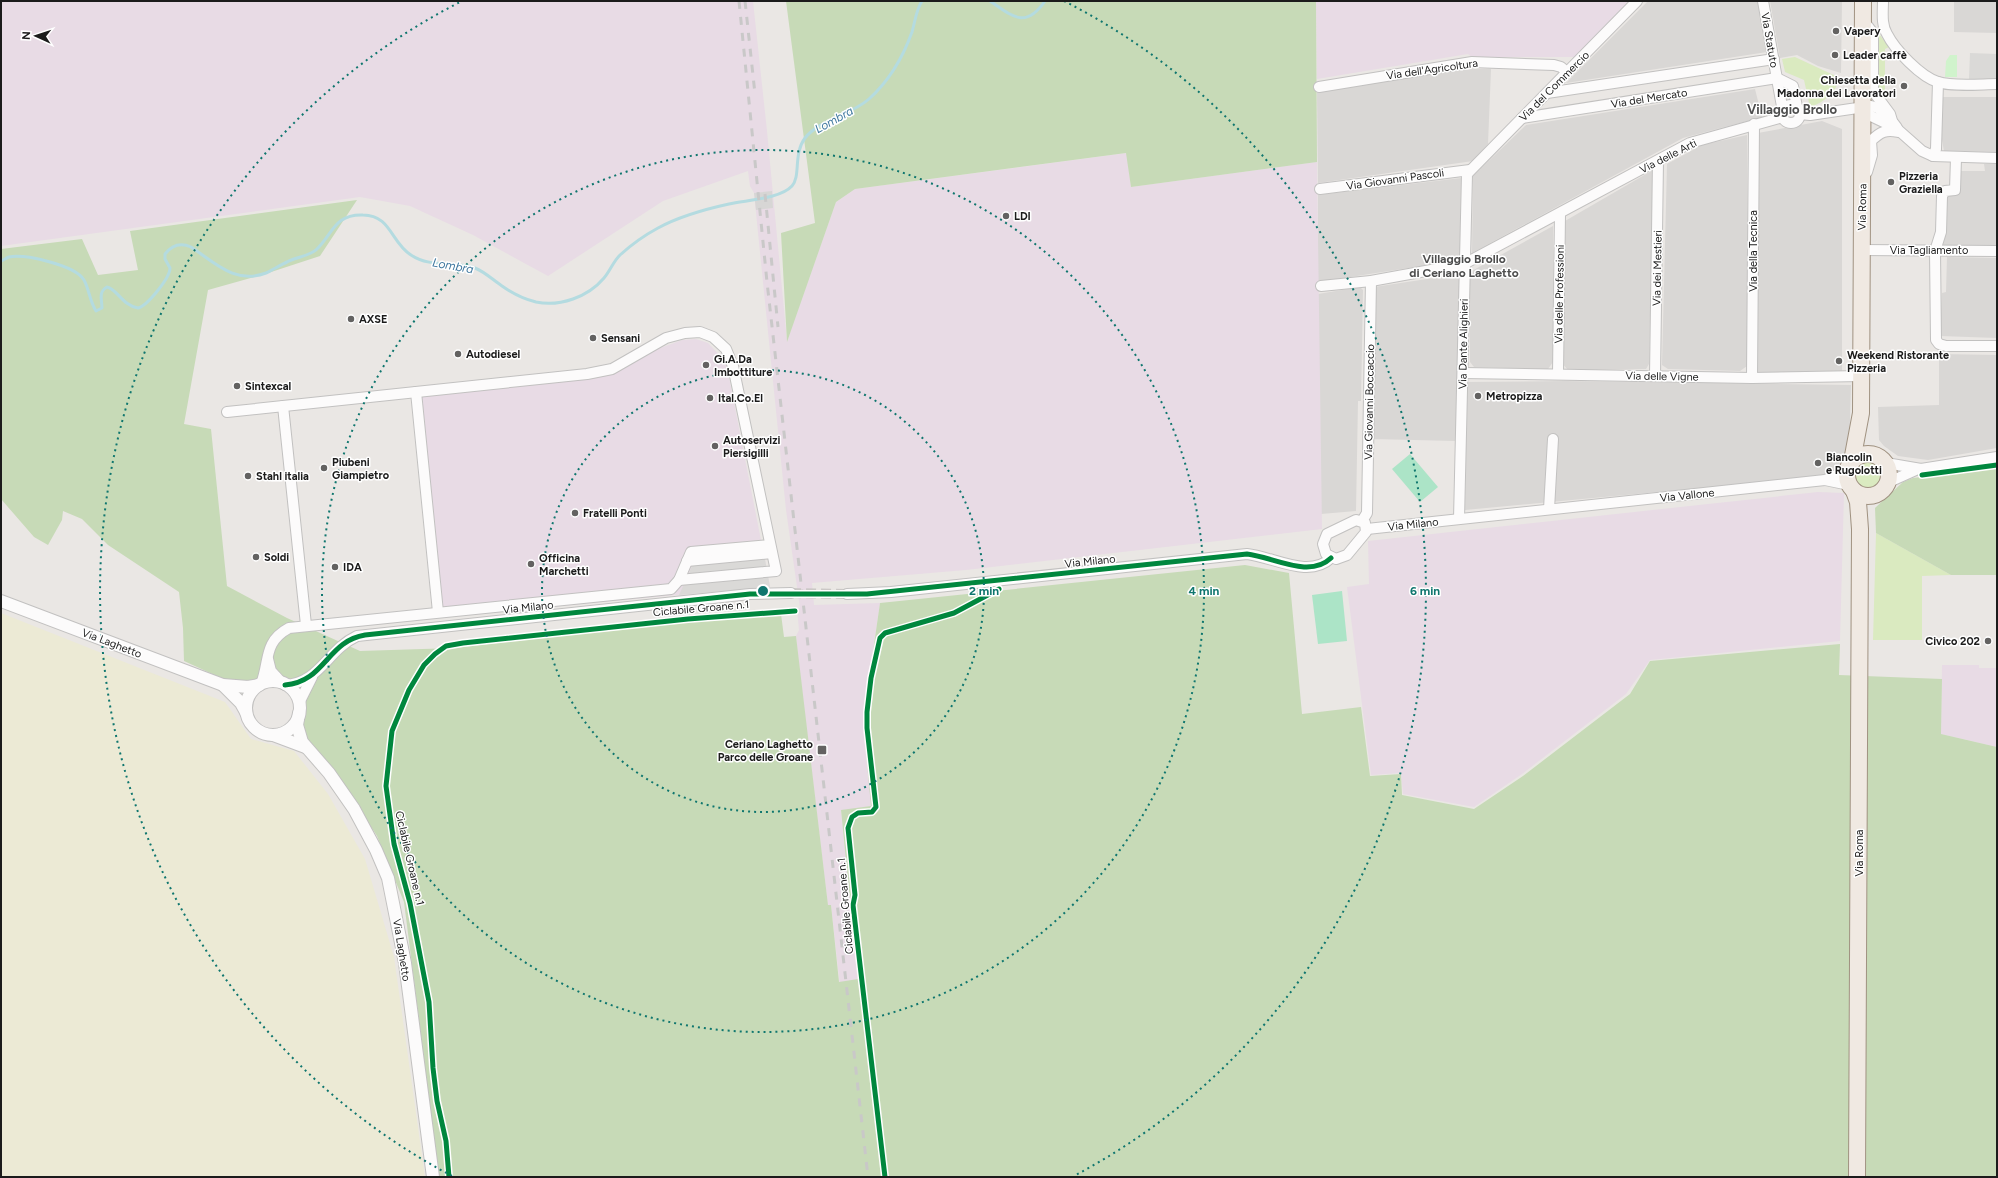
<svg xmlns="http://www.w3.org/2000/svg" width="1998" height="1178" font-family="Figtree,sans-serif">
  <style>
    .residential { fill: #d9d7d5 }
    .industrial { fill: #e8dbe5 }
    .farmland { fill: #ecead5 }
    .grass { fill: #daeac0 }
    .forest { fill: #c7dab7 }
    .park { fill: #d0f3cc }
    .pitch { fill: #ace4c7 }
    .parking { fill: #dad9d7 }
    .pier { fill: #d7d6d5 }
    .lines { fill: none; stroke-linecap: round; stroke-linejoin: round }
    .stream { stroke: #b4dbe0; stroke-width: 3 }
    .minor-tunnel { stroke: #cbc8c6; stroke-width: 10; stroke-dasharray: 10 5; stroke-linecap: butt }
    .minor-casing { stroke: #c2c1c0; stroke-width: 12 }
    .tertiary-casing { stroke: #c2c1c0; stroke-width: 14 }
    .primary-casing { stroke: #a09281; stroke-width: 18 }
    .minor { stroke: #fcfbfb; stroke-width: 10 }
    .tertiary { stroke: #fcfbfb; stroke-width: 12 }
    .primary { stroke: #f0e9e2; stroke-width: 16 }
    .rail { stroke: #c9c8c8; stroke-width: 3; stroke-dasharray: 8 8; stroke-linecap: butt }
    .cycleway-casing { stroke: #fff; stroke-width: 8 }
    .cycleway { stroke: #00873e; stroke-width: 5 }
    .ring { fill: none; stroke: #0f766e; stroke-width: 2; stroke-dasharray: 2 4 }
    .poi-dot { fill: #636261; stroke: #fff; stroke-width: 1.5 }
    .labels { text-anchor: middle; stroke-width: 3; stroke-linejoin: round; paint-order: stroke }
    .poi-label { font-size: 11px; font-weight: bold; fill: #1b1b1b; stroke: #fff; text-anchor: start }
    .street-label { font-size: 11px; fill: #1b1b1b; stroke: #fff }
    .water-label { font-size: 12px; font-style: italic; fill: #3f789f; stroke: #fff }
    .neighbourhood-label { font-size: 12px; font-weight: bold; fill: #4e4e4e; stroke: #fff }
    .quarter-label { font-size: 13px; font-weight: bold; fill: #4e4e4e; stroke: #fff }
    .centre { fill: #0f766e; stroke: #fff; stroke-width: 2 }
    .ring-label { font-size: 12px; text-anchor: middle; font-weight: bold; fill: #0f766e; stroke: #fff; stroke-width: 3; stroke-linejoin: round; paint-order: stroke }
  </style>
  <rect width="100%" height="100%" fill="#eae7e4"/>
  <g class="residential">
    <path d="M 1648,1 L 1758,1 L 1767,52 L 1566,83 Z"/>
    <path d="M 1770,1 L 1842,1 L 1841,73 L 1818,66 L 1797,55 L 1780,58 Z"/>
    <path d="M 1954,1 L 1997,1 L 1997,33 L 1954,32 Z"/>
    <path d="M 1462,69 L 1491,69 L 1488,144 L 1473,161 L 1318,183 L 1317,92 Z"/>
    <path d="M 1755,89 L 1762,117 L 1683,138 L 1472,253 L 1473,176 L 1526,125 Z"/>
    <path d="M 1942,97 L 1997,97 L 1997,152 L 1944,151 L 1942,140 Z"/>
    <path d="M 1822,121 L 1842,129 L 1842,372 L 1756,372 L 1758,133 Z"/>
    <path d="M 1747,135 L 1747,366 L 1740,371 L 1668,369 L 1662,365 L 1667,164 L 1702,145 Z"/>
    <path d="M 1984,164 L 1997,164 L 1997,246 L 1942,246 L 1945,196 L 1959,195 L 1959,171 L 1985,171 Z"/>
    <path d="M 1653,170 L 1649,364 L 1646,369 L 1568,370 L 1562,363 L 1565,221 Z"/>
    <path d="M 1461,178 L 1460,260 L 1318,282 L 1318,195 Z"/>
    <path d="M 1553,226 L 1553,362 L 1548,369 L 1474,367 L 1470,362 L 1470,272 Z"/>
    <path d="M 1947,257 L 1997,258 L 1997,338 L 1940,336 L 1942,293 L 1946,292 Z"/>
    <path d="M 1460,274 L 1456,441 L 1372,439 L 1374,287 Z"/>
    <path d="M 1360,287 L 1363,290 L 1361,401 L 1358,401 L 1356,511 L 1321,514 L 1318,294 Z"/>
    <path d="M 1939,354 L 1997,355 L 1997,448 L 1928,460 L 1898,456 L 1884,446 L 1879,440 L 1878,407 L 1939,405 Z"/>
    <path d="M 1565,381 L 1851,385 L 1849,455 L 1843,466 L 1835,473 L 1827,476 L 1465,510 L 1467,382 Z"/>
  </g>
  <g class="industrial">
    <path d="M 1,1 L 753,1 L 767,131 L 787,341 L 836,202 L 855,189 L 1127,153 L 1131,187 L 1317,162 L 1322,529 L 966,570 L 812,583 L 814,605 L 880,603 L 863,721 L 872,806 L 841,811 L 880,1177 L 861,1177 L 831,905 L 828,905 L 801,683 L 796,636 L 799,630 L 797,608 L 800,608 L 786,510 L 754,193 L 750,186 L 748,171 L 663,201 L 548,276 L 473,235 L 410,206 L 360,197 L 1,246 Z"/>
    <path d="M 1316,1 L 1629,1 L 1575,57 L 1472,57 L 1468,54 L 1317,79 Z"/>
    <path d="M 696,339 L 708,343 L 726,362 L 770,586 L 439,618 L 416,397 L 609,374 L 655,350 L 682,340 Z"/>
    <path d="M 1818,492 L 1844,493 L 1840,641 L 1650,660 L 1626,694 L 1522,774 L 1474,807 L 1403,794 L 1401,773 L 1371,775 L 1347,587 L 1369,584 L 1368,541 Z"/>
    <path d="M 1942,665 L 1979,665 L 1979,668 L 1997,668 L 1997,747 L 1941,734 Z"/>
  </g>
  <path class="farmland" d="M 1,613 L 225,702 L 251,739 L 294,751 L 328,794 L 365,859 L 394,957 L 425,1177 L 1,1177 Z"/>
  <g class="grass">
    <path d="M 1876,30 L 1889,47 L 1885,49 L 1885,100 C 1871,80 1876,54 1876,30 Z"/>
    <path d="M 1795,57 L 1840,78 C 1835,93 1825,102 1810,107 L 1804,80 L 1785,72 L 1782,59 Z"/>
    <circle cx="1869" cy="474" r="14"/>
    <path d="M 1876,533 L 1951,575 L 1922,576 L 1922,640 L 1873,640 Z"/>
  </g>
  <g class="forest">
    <path d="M 786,1 L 1316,1 L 1317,162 L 1131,187 L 1126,153 L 855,189 L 836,202 L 787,342 L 781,233 L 815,223 Z"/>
    <path d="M 357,200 L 320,256 L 265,274 L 208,290 L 184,424 L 211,429 L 227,586 L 287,618 L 360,651 L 454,648 L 676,622 L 781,614 L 784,637 L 796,636 L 828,905 L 831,905 L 839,982 L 858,979 L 841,810 L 871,806 L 863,721 L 880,603 L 1245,565 L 1289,573 L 1302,714 L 1361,707 L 1370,776 L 1401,774 L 1402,795 L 1474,809 L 1523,776 L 1630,694 L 1650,661 L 1840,644 L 1839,675 L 1942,679 L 1941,734 L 1997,747 L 1997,1177 L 439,1177 L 404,902 L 377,836 L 342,782 L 305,737 C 296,709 314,698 282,679 L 234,681 L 221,678 L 184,661 L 183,628 L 179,592 L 108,545 L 82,519 L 63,511 L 62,520 L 48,545 L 34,537 L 1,499 L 1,249 L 82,239 L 98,275 L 138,270 L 130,231 Z"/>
    <path d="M 1997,467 L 1997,575 L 1951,575 L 1876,533 L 1875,508 L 1903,482 L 1913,478 Z"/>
  </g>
  <path class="park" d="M 1950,55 L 1957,55 L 1957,77 L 1945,77 L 1946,61 Z"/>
  <g class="pitch">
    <path d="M 1410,454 L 1438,487 L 1420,502 L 1392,469 Z"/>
    <path d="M 1342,591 L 1347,641 L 1318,644 L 1312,595 Z"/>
  </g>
  <g class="parking">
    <path d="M 1970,53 L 1997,54 L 1997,79 L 1969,79 Z"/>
    <path d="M 765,559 L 770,587 L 679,595 L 692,566 Z"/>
  </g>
  <path class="pier" d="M 772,191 L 773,208 L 756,210 L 754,193 Z"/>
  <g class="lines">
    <g class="stream">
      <path d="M 990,1 C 1013,17 1026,29 1045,1"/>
      <path d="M 1,261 C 4,260 6,258 9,257 C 25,254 75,265 84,280 C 89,289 90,302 96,311 L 102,308 C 102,300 98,292 107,287 C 116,288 123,306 138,308 C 147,306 170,278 170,268 L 165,259 L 165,254 C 172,245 180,242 191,247 C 214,262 235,285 266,273 C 273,270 280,265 287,262 C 296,257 310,256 317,249 C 333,233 335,214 363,215 C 391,215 391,243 411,255 C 430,268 454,261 475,268 C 485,272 493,280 502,286 C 512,293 524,299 536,302 C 560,307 588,297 604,278 C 610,271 613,262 620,255 C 631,245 645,235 658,228 C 680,216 706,209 729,204 C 746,200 780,199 792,186 C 801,176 793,154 805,138 C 819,120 851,115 869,99 C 889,81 903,57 912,32 C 915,22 916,10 922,1"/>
    </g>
    <path class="minor-tunnel" d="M 791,593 L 847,594"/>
    <g class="minor-casing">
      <g id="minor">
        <path d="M 1763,1 L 1783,112"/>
        <path d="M 1883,1 C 1883,12 1881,24 1887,34 C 1895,50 1921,77 1938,82 C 1952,87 1982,84 1997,84"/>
        <path d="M 1863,20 L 1873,33 L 1873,91 L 1890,114 L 1893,124"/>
        <path d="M 1777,78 L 1793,86 L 1797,107"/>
        <path d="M 1319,87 L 1472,62 L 1554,65 L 1561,67 L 1567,72"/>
        <path d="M 1547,93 L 1774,59"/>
        <circle cx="1791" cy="114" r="9"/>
        <path d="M 1862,108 L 1871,116 L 1896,128 L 1922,151 L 1933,156 L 1997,158"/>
        <path d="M 1800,114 L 1810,115 L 1871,106 L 1878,108 L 1885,115"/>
        <path d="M 1522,118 L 1777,78"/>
        <path d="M 1933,156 L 1936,149 L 1938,82"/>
        <path d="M 1956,158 L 1955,190 L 1945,191 L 1942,196 L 1941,232 L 1935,251 L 1936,340 L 1939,344 L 1946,346 L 1997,346"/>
        <path d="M 1867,172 L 1872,155 L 1871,141 C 1880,132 1886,129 1898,132"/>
        <path d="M 1320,189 L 1470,170"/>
        <path d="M 1861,250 L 1997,251"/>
        <path d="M 1321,286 L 1371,281 L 1464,264 L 1690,143 L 1783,117"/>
        <path d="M 1463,373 L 1752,378 L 1862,376"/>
        <path d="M 1558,374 L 1560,214"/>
        <path d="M 1655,376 L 1658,161"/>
        <path d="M 1752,378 L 1754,124"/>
        <path d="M 416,392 L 438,612"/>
        <path d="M 283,406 L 306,625"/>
        <path d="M 227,412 L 587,374 L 612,369 L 666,338 L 685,333 L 700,332 L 713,337 L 726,349 L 733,366 L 776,571 L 679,580"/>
        <path d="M 1886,463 L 1921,469 L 1997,457"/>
        <path d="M 1825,480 L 1849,485"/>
        <path d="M 1889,482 L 1918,469"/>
        <path d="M 1549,509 L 1553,439"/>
        <path d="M 1459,519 L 1467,174 L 1637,1"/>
        <path d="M 1356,520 L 1365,523 L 1366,532 L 1347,555 L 1336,559 L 1326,554 L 1323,544 L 1327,534 Z"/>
        <path d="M 1362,521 L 1367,513 L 1371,281"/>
        <path d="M 1367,529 L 1825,480 L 1848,470"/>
        <path d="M 687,561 L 772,553"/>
        <path d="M 847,594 L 891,592 L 1247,554 C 1274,557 1309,579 1331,558"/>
        <path d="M 268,659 L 271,671 L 282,683"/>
        <path d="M 261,684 C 270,661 263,642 289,628 L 671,589 L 679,580 L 691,552 L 770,545"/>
        <path d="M 285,685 C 320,683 327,650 357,636 L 750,594 L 791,593"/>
        <path d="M 299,703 L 312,677"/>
      </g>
    </g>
    <g class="tertiary-casing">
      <g id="tertiary">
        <path d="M 1893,124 L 1896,128"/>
        <path d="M 1,601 L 223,685 L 248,687 L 259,685"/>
        <circle cx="273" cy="708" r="27"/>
        <path d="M 223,685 L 241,703 L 246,712"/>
        <path d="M 299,713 L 297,725 L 302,742 L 329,773 L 354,809 L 376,850 L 388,878 L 405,963 L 433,1177"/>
        <path d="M 273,735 L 305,747"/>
      </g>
    </g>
    <g class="primary-casing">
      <g id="primary">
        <circle cx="1868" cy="475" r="21"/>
        <path d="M 1852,461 L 1861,413 L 1863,1"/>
        <path d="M 1854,491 L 1858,502 L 1860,529 L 1857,1177"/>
      </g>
    </g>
    <use href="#minor" class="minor"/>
    <use href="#tertiary" class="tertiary"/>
    <use href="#primary" class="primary"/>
    <g class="rail">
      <path d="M 739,1 L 767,282 L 868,1177"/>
      <path d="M 745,1 L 755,94"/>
      <path d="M 765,194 L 778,327"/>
    </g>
    <g class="cycleway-casing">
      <g id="cycleway">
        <path d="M 1922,475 L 1997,465"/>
        <path d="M 285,685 C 325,682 327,641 365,635 L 750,594 L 867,594 L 1247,554 C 1274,557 1309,579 1331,558"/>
        <path d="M 449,1177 L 446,1141 L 437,1101 L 433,1068 L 429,1002 L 410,903 L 394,844 L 386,786 L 392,731 L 409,690 L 424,665 L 435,654 L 446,646 L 463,643 L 688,619 L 795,611"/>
        <path d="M 885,1177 L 853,905 L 855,895 L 848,828 L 852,817 L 858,813 L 872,812 L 876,807 L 867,728 L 867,712 L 871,678 L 880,638 L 885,633 L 954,613 L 999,589"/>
      </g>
    </g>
    <use href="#cycleway" class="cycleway"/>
  </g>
  <g class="ring">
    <circle cx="763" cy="591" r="221"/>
    <circle cx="763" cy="591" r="441"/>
    <path d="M452 1176A662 662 0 0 1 462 1M1064 1A662 662 0 0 1 1074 1176"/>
  </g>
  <g class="poi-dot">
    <circle cx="1836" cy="31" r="4"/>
    <circle cx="1835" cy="55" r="4"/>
    <circle cx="1904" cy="86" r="4"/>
    <circle cx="1891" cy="182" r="4"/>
    <circle cx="1006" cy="216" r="4"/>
    <circle cx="351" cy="319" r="4"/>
    <circle cx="593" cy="338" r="4"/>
    <circle cx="458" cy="354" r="4"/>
    <circle cx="1839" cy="361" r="4"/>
    <circle cx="706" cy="365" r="4"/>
    <circle cx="237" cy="386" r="4"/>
    <circle cx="1478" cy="396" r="4"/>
    <circle cx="710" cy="398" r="4"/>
    <circle cx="715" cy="446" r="4"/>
    <circle cx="1818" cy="463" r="4"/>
    <circle cx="324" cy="468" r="4"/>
    <circle cx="248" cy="476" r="4"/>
    <circle cx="575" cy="513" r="4"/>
    <circle cx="256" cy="557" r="4"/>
    <circle cx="531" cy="564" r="4"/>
    <circle cx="335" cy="567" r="4"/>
    <circle cx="1988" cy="641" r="4"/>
    <rect x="817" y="745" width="10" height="10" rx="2"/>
  </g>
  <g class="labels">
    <g class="poi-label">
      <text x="1844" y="35">Vapery</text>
      <text x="1843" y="59">Leader caffè</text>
      <text x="1896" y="84" text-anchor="end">Chiesetta della<tspan x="1896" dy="13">Madonna dei Lavoratori</tspan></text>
      <text x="1899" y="180">Pizzeria<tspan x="1899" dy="13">Graziella</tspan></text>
      <text x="1014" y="220">LDI</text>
      <text x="359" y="323">AXSE</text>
      <text x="601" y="342">Sensani</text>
      <text x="466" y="358">Autodiesel</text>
      <text x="1847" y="359">Weekend Ristorante<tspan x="1847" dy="13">Pizzeria</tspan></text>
      <text x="714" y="363">Gi.A.Da<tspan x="714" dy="13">Imbottiture</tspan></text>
      <text x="245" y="390">Sintexcal</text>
      <text x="1486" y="400">Metropizza</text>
      <text x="718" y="402">Ital.Co.El</text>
      <text x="723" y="444">Autoservizi<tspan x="723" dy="13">Piersigilli</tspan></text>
      <text x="1826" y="461">Biancolin<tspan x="1826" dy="13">e Rugolotti</tspan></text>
      <text x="332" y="466">Piubeni<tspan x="332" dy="13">Giampietro</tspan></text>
      <text x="256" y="480">Stahl italia</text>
      <text x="583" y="517">Fratelli Ponti</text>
      <text x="264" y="561">Soldi</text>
      <text x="539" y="562">Officina<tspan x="539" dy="13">Marchetti</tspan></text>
      <text x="343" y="571">IDA</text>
      <text x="1980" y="645" text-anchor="end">Civico 202</text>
      <text x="813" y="748" text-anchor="end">Ceriano Laghetto<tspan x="813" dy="13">Parco delle Groane</tspan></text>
    </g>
    <g class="street-label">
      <text transform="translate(1770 40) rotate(80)" y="4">Via Statuto</text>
      <text transform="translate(1432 69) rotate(-8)" y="4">Via dell'Agricoltura</text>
      <text transform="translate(1554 86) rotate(-45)" y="4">Via del Commercio</text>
      <text transform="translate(1649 98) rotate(-9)" y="4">Via del Mercato</text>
      <text transform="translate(1668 156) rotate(-27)" y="4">Via delle Arti</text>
      <text transform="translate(1395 179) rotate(-8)" y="4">Via Giovanni Pascoli</text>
      <text transform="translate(1862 207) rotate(-89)" y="4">Via Roma</text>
      <text x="1929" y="254">Via Tagliamento</text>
      <text transform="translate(1753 251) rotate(-90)" y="4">Via della Tecnica</text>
      <text transform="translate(1657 268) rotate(-89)" y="4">Via dei Mestieri</text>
      <text transform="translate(1559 294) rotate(-89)" y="4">Via delle Professioni</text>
      <text transform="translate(1463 344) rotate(-89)" y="4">Via Dante Alighieri</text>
      <text transform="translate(1662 376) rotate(1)" y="4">Via delle Vigne</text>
      <text transform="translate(1369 402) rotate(-89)" y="4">Via Giovanni Boccaccio</text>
      <text transform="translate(1687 495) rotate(-6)" y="4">Via Vallone</text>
      <text transform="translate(1413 524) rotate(-6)" y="4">Via Milano</text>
      <text transform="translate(1090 561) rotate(-6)" y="4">Via Milano</text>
      <text transform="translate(528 607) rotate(-6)" y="4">Via Milano</text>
      <text transform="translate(701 608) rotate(-5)" y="4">Ciclabile Groane n.1</text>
      <text transform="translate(112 643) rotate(21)" y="4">Via Laghetto</text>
      <text transform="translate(1859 853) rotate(-90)" y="4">Via Roma</text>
      <text transform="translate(410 858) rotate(77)" y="4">Ciclabile Groane n.1</text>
      <text transform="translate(845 906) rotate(-95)" y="4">Ciclabile Groane n.1</text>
      <text transform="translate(402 950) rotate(81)" y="4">Via Laghetto</text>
    </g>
    <g class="water-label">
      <text transform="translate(834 120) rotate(-29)" y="4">Lombra</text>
      <text transform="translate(453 266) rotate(10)" y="4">Lombra</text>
    </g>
    <g class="neighbourhood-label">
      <text x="1464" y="263">Villaggio Brollo<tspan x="1464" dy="14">di Ceriano Laghetto</tspan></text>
    </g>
    <g class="quarter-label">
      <text x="1792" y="114">Villaggio Brollo</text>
    </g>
  </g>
  <circle cx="763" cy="591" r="6" class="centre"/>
  <g class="ring-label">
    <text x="984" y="595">2 min</text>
    <text x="1204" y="595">4 min</text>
    <text x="1425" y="595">6 min</text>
  </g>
  <rect width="1998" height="1178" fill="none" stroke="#1b1b1b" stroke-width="4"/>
  <g transform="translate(36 36) rotate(273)" stroke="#ffffff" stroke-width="3" paint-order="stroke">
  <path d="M0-3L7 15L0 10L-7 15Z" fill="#1b1b1b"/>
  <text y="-6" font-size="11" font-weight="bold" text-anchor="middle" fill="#1b1b1b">N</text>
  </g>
</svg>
